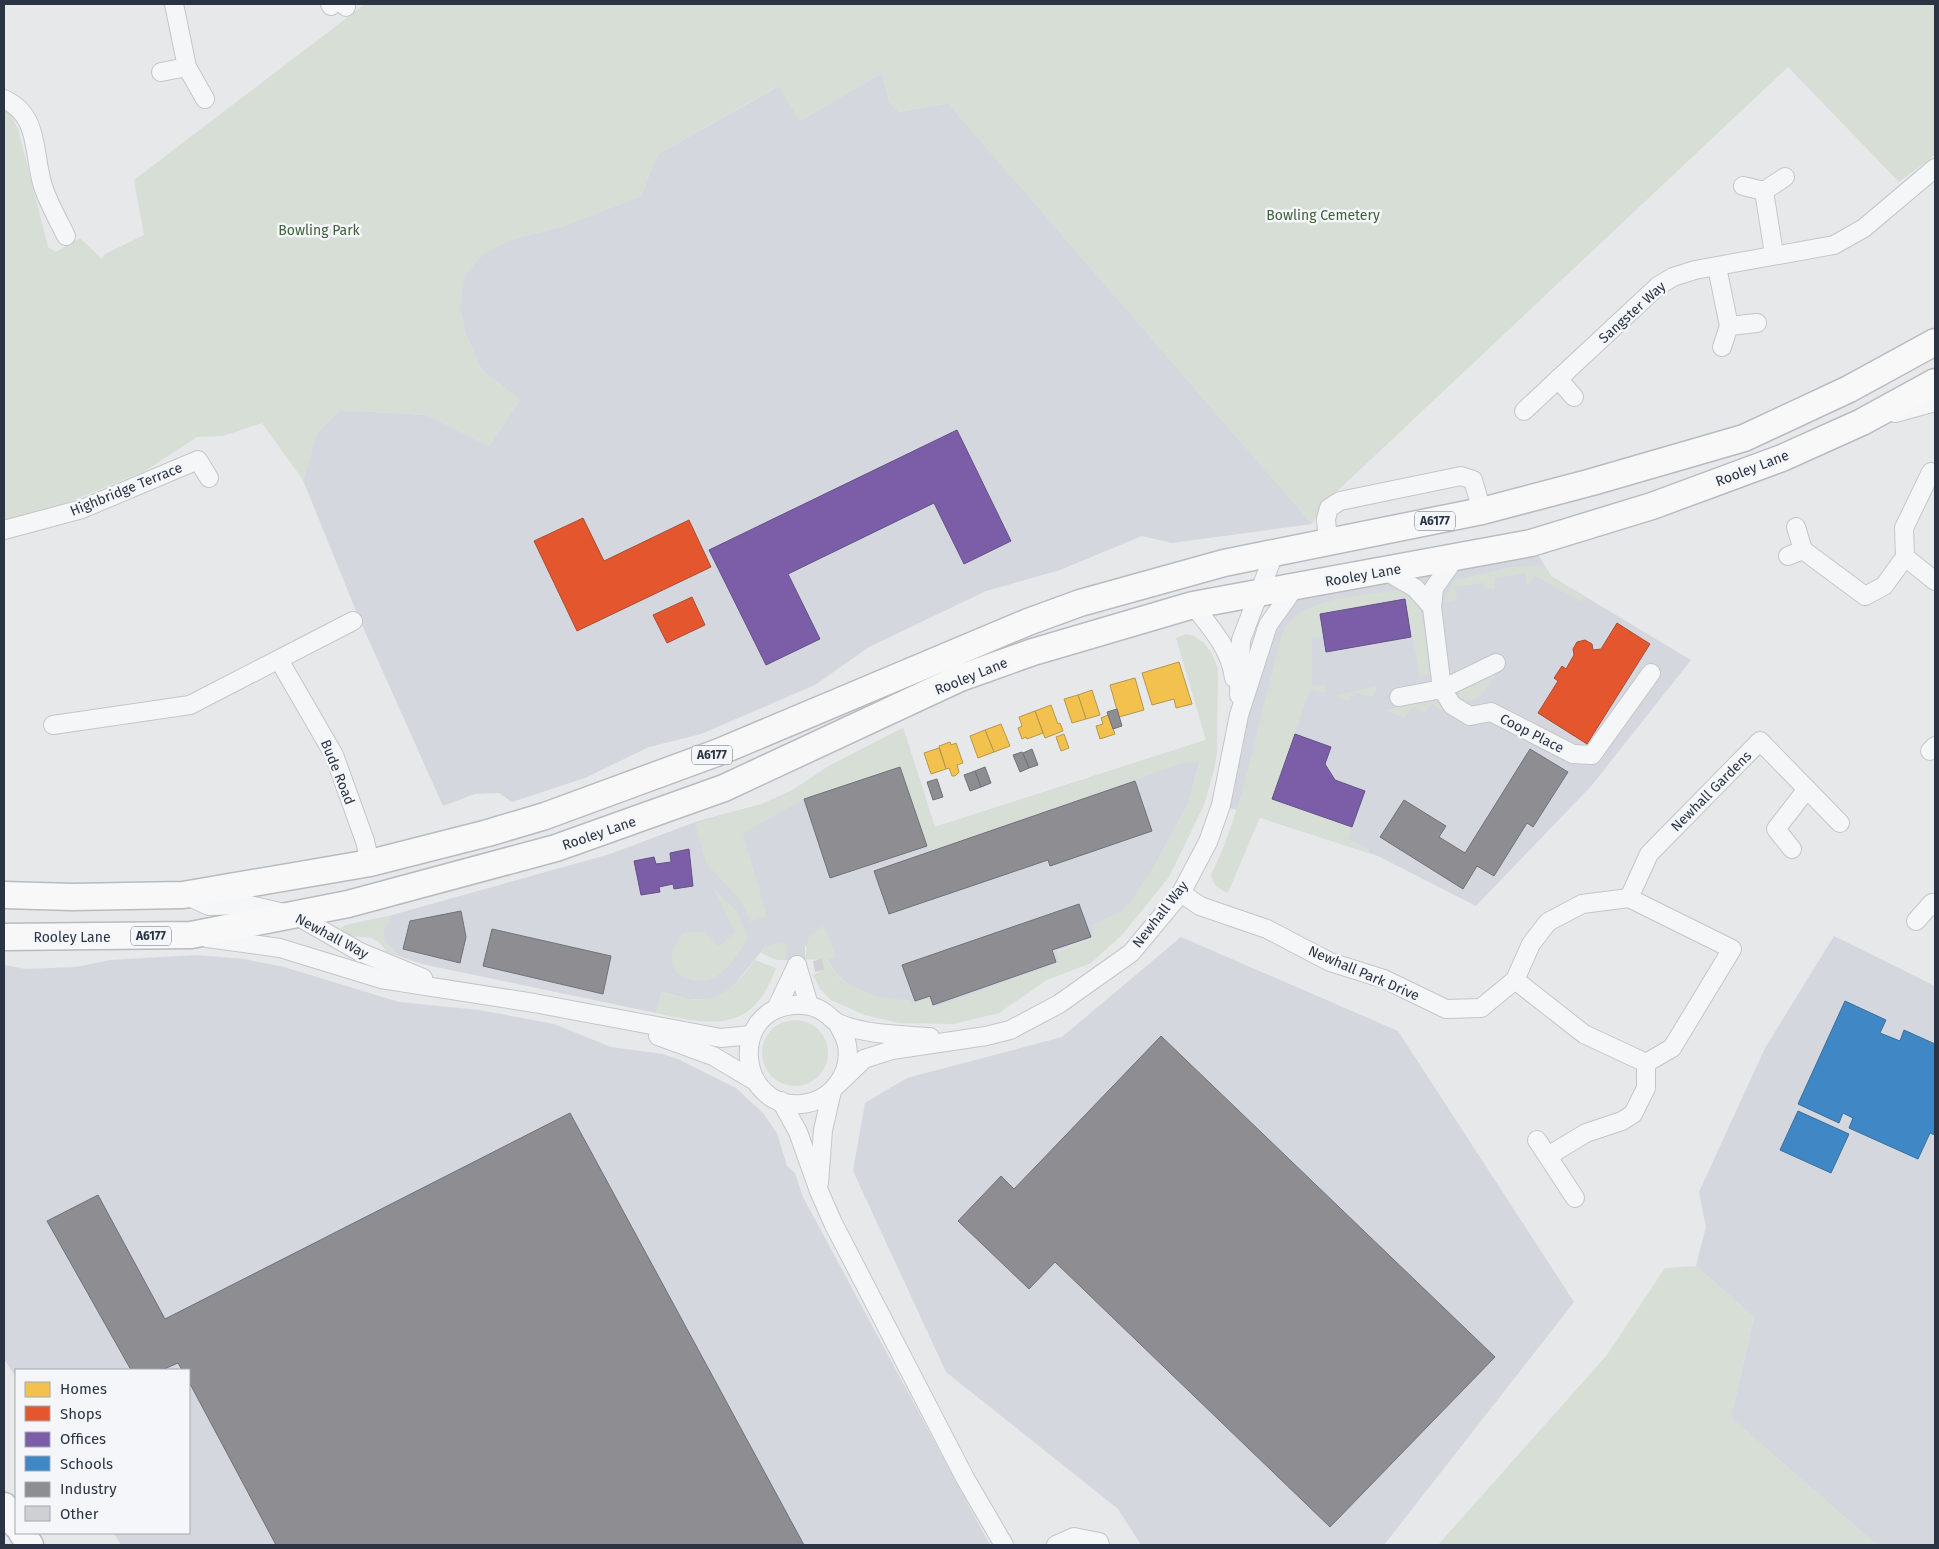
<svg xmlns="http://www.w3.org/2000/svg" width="1939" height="1549" font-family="'Fira Sans',sans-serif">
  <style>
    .built { fill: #d4d7dd }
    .green { fill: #d6ded6 }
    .homes { fill: #f2c14e; stroke: #b6974b }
    .shops { fill: #e4572e; stroke: #ac4c35 }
    .offices { fill: #7b5ea7; stroke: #63518a }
    .schools { fill: #3f88c5; stroke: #396f9f }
    .industry { fill: #8d8d92; stroke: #70727b }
    .building { fill: #ced0d3 }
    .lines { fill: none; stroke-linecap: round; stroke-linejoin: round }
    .minor-casing { stroke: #c4c6c8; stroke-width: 20 }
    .highway-casing { stroke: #b8bbbf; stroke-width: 29 }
    .minor { stroke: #f5f6f7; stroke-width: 18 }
    .highway { stroke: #f8f8f8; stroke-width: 26 }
    .labels { text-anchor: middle; stroke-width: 5; stroke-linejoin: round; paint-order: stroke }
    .shield { fill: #f4f6f9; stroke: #676e7b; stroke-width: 1 }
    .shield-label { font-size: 12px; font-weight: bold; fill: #2b3445 }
    .park-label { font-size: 14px; fill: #3f6138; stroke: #f4f6f9 }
    .street-label { font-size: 14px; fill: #2b3445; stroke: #f4f6f9 }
  </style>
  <rect width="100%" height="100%" fill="#e6e8ea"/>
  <g class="built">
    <path d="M 882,73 L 889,102 L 899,112 L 948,103 L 1312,524 L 1172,543 L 1142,536 L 1060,570 L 986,591 L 869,647 L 815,685 L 701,734 L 649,747 L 585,778 L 512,802 L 499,793 L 475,794 L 443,806 L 358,616 L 303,480 L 317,433 L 340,410 L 427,415 L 489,446 L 520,400 L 482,370 L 466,335 L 460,308 L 464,276 L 484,253 L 510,240 L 564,226 L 641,196 L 658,154 L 779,86 L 800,121 Z"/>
    <path d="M 1531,543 L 1551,576 L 1691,660 L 1592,785 L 1476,906 L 1378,856 L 1221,805 L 1268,625 L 1295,587 Z"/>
    <path d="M 903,728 L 935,827 L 1206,740 L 1188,804 L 1151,872 L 1131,902 L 1121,912 L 1092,926 L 1095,936 L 1057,951 L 1060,963 L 932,1008 L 873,996 L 849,985 L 835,972 L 827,959 L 836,955 L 805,946 L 805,959 L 785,960 L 787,946 L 765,947 L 730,990 L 710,999 L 687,999 L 662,992 L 656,1013 L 422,964 L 399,956 L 383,939 L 384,929 L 392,915 L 610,854 L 698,821 L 762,804 L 793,790 L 829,766 Z"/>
    <path d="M 1834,936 L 1935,986 L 1935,1545 L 1877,1545 L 1731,1418 L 1754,1317 L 1696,1266 L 1706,1227 L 1699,1192 L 1765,1048 Z"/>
    <path d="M 1181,937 L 1398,1031 L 1574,1302 L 1384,1545 L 1141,1545 L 1118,1509 L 946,1372 L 853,1171 L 865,1103 L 907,1078 L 1062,1037 Z"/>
    <path d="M 197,955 L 244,959 L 284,967 L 399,1002 L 479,1010 L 554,1024 L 611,1047 L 663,1054 L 680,1060 L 736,1088 L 763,1113 L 777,1133 L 787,1166 L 795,1173 L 803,1197 L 990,1545 L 121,1545 L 114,1533 L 189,1533 L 189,1370 L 16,1370 L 16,1377 L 4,1359 L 4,965 L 26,969 L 76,967 L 110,960 Z"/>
  </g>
  <g class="green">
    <path d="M 365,4 L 1935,4 L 1935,155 L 1899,182 L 1788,67 L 1333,495 L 1312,524 L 948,103 L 899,112 L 889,102 L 882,73 L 800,121 L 778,86 L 658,154 L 641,196 L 564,226 L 510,240 L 484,254 L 464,276 L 460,308 L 466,335 L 482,370 L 520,400 L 489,446 L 427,415 L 340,410 L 317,433 L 303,480 L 262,423 L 223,436 L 197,437 L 145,471 L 46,511 L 4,521 L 4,109 L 11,115 L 18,129 L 48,247 L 56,252 L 80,238 L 102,259 L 105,254 L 144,235 L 134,180 Z"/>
    <path d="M 1544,565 L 1551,576 L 1585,597 L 1582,602 L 1535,576 L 1527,586 L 1525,573 L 1495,579 L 1495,589 L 1485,588 L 1483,583 L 1455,587 L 1457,600 L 1445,602 L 1445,597 L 1454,580 L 1510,567 Z"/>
    <path d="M 1400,590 C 1407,594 1415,599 1418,606 C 1424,622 1431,658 1428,674 L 1420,677 L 1405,599 L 1320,614 L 1324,636 L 1312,638 L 1312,686 L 1325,685 L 1325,693 L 1310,689 L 1295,734 L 1352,827 L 1348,839 L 1370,849 L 1368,853 L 1260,817 L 1228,893 C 1218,888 1214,886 1211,875 C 1242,812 1252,747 1270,680 C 1275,663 1278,645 1284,628 C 1307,596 1363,596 1400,590 Z"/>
    <path d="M 1186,634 L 1194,636 L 1204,643 L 1211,652 L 1218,668 L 1217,752 L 1214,770 L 1204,805 L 1169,877 L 1122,935 L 1091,963 L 1047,980 L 999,1013 L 953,1024 L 899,1023 L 865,1015 L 831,1000 L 820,989 L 813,975 L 824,970 L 822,960 L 805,959 L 808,938 L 824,925 L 836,956 L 827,959 C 843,992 878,999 911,1000 L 911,1004 L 929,998 L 932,1008 L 1059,963 L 1057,952 L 1095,936 L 1092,926 L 1121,912 L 1131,902 L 1151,872 L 1188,804 L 1200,763 L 1186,762 L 929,852 L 900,767 L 804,799 L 743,833 L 767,916 L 750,922 L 741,901 L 706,863 L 695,823 L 762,804 L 793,790 L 829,766 L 903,728 L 935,827 L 1206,740 L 1176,638 Z"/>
    <path d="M 1494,671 L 1497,673 L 1479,698 L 1468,701 L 1459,696 L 1459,691 Z"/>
    <path d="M 1377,686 L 1374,697 L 1354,693 L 1349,701 L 1333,696 Z"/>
    <path d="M 1438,700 L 1443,712 L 1432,704 L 1425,713 L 1414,707 L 1404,718 L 1384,710 Z"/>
    <path d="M 713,888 L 737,911 L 748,939 C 738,953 730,969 715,977 C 700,986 669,979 672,957 C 672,947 677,940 683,933 L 694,931 L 705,932 L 718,947 L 735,932 Z"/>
    <path d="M 392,915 L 384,929 L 383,939 L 399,956 L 386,952 C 373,925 350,947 341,928 L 345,925 Z"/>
    <path d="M 779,942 L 783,942 L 787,946 L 785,960 L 777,960 L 761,953 L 765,947 Z"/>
    <path d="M 755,960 L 776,968 C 753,1034 711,1025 656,1013 L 662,992 C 710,1008 726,999 755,960 Z"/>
    <circle cx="795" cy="1053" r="33"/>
    <path d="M 1696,1266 L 1754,1317 L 1731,1418 L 1877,1545 L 1438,1545 L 1607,1355 L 1665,1268 Z"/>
  </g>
  <g class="homes">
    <path d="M 1179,662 L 1192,704 L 1176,708 L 1174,699 L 1152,705 L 1142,673 Z"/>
    <path d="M 1135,678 L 1144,710 L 1119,717 L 1110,685 Z"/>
    <path d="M 1092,690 L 1100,715 L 1086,719 L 1078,695 Z"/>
    <path d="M 1078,695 L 1086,719 L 1072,723 L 1064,699 Z"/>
    <path d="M 1051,705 L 1058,724 L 1060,723 L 1063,731 L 1045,738 L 1035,711 Z"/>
    <path d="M 1035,711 L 1043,733 L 1027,739 L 1026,737 L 1022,739 L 1018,728 L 1022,726 L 1019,717 Z"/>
    <path d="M 1108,715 L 1115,734 L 1100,739 L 1096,726 L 1103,724 L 1101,718 Z"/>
    <path d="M 1001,724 L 1010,746 L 994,752 L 985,730 Z"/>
    <path d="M 985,730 L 994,752 L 978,758 L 970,736 Z"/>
    <path d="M 1064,734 L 1069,748 L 1061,751 L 1056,737 Z"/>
    <path d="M 950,742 L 951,745 L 956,743 L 963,763 L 957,765 L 959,772 L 955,776 L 952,776 L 949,768 L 946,769 L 939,746 Z"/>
    <path d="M 939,748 L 946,769 L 931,774 L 924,753 Z"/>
  </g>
  <g class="shops">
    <path d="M 583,518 L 604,561 L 689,520 L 711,567 L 577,631 L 534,541 Z"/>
    <path d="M 692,597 L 705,625 L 667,643 L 653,615 Z"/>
    <path d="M 1617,623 L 1650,644 L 1587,744 L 1538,713 L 1558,681 L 1554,678 L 1562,666 L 1566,669 L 1574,655 L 1573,649 L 1577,642 L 1585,640 L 1592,644 L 1593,650 L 1601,649 Z"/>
  </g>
  <g class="offices">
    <path d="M 957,430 L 1011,541 L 964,564 L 934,503 L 788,574 L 820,639 L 766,665 L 709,550 Z"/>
    <path d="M 1405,599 L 1411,637 L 1326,652 L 1320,614 Z"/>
    <path d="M 1295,734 L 1331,747 L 1325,764 L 1335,780 L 1365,791 L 1352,827 L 1272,799 Z"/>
    <path d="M 689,849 L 693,886 L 674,889 L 673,884 L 659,887 L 660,892 L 641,895 L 634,861 L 654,857 L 656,864 L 671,862 L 670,853 Z"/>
  </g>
  <g class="schools">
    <path d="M 1845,1001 L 1886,1020 L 1880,1033 L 1900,1041 L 1904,1030 L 1935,1044 L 1935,1135 L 1930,1133 L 1918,1159 L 1849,1128 L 1853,1118 L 1843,1113 L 1839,1123 L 1798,1104 Z"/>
    <path d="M 1798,1111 L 1849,1134 L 1831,1173 L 1780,1150 Z"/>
  </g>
  <g class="industry">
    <path d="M 1117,709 L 1122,726 L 1113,729 L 1107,712 Z"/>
    <path d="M 1032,749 L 1038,765 L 1029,768 L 1023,753 Z"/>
    <path d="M 1530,749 L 1568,772 L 1533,827 L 1527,823 L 1494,876 L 1477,866 L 1463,889 L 1380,837 L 1404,800 L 1446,826 L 1439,837 L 1465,853 Z"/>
    <path d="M 1022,752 L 1029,768 L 1020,772 L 1013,755 Z"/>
    <path d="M 900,767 L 927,846 L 830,878 L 804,799 Z"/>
    <path d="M 985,767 L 991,783 L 981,787 L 975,771 Z"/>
    <path d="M 975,771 L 981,787 L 970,791 L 964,775 Z"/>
    <path d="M 937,779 L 943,797 L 933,800 L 927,782 Z"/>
    <path d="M 1135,781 L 1152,831 L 1050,866 L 1048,860 L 889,914 L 874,871 Z"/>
    <path d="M 1079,904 L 1091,937 L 1052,950 L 1056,962 L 933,1005 L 930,996 L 915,1001 L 902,965 Z"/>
    <path d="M 461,911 L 466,937 L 460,963 L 403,949 L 410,921 Z"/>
    <path d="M 492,929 L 611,956 L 603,994 L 483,966 Z"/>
    <path d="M 1161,1036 L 1495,1357 L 1330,1527 L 1055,1262 L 1029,1289 L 958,1221 L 1001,1176 L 1014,1189 Z"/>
    <path d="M 570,1113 L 804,1545 L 276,1545 L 189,1382 L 189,1370 L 182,1370 L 178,1363 L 162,1370 L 131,1370 L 47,1221 L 98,1195 L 165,1319 Z"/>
  </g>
  <path class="building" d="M 822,959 L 824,970 L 815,972 L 813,961 Z"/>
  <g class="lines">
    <g class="minor-casing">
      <g id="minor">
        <path d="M 174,4 L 187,67 L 205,99"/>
        <path d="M 330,4 L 331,6"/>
        <path d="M 343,4 L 346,7"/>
        <path d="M 161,72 L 187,67"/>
        <path d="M 4,99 C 39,115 33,150 42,183 C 47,201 58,219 66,236"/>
        <path d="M 1743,186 L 1764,191 L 1785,177"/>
        <path d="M 1764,191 L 1774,254"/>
        <path d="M 1717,267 L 1729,326"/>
        <path d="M 1722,347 L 1729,326 L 1757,323"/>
        <path d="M 1558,379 L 1574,397"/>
        <path d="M 1524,411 L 1658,286 L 1673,277 L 1695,270 L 1834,245 L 1864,228 L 1935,168"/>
        <path d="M 1895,413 L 1935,402"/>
        <path d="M 1796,527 L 1803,550"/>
        <path d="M 4,530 L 82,509 L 198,460 L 209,478"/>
        <path d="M 1328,544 L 1326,519 L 1329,508 L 1340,501 L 1461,476 L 1473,480 L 1482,511"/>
        <path d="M 1788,556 L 1803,550 L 1865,596 L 1884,586 L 1905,557 L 1935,581"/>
        <path d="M 1905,557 L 1904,528 L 1931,472"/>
        <path d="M 1455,558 L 1434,588 L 1432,607 L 1442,689 L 1452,705 L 1470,716 L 1491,712 L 1573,754 L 1592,755 L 1651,673"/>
        <path d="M 1386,571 L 1415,588 L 1432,607"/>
        <path d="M 1193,605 C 1211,628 1230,648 1234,678"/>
        <path d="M 279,660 L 334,755 L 365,841 L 370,863"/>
        <path d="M 1239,695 L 1241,640 L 1274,554"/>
        <path d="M 1399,697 L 1442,689 L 1496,663"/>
        <path d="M 53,725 L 190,705 L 353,621"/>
        <path d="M 1930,751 L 1935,746"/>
        <path d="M 1792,849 L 1776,829 L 1807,789"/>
        <path d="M 1181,893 L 1200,906 L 1267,929 L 1330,962 L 1384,979 L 1446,1009 L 1481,1008 L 1515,980 L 1531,944 L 1548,922 L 1582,904 L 1629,898"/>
        <path d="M 185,895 L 209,906 L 250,905 L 297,916 L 360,952 L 423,978"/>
        <path d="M 1629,898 L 1649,854 L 1760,741 L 1840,823"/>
        <path d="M 1629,898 L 1732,949 L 1672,1048 L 1646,1063"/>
        <path d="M 1916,921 L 1932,903 L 1935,904"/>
        <path d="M 207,938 L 280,948 L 381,979 L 534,1003 L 721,1038 L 751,1035"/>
        <path d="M 797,965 L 809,1005"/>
        <path d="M 1515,980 L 1584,1034 L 1646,1063"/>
        <path d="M 776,1009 L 797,965"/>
        <path d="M 838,1024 C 841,1031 846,1038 847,1045 C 852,1074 831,1101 802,1104 C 739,1111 727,1011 793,1005 C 803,1004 817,1006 825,1013 C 830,1016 834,1022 840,1024 C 868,1035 901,1035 930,1037"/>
        <path d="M 658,1036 L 713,1056 L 755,1081"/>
        <path d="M 838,1084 L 864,1059 L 892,1050 L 986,1036 L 1010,1030 L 1059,1004 L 1131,953 L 1181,893 L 1208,842 L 1221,805 L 1239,715 L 1268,625 L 1295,587"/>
        <path d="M 781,1101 L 798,1132 L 819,1191 L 833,1223 L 965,1478 L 1004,1545"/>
        <path d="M 1537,1140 L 1575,1198"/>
        <path d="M 1548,1156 L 1586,1133 L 1622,1121 L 1633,1114 L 1646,1088 L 1646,1063"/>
        <path d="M 819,1183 L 823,1130 L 832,1091"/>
        <path d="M 1056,1545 L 1074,1537 L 1099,1542 L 1100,1545"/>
      </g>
    </g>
    <g class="highway-casing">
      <g id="highway">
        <path d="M 4,895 L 72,897 L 183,895 L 370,863 L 488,833 L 545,816 L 719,752 L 1028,622 L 1080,603 L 1224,563 L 1482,511 L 1592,482 L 1744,438 L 1849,389 L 1935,342"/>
        <path d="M 4,937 L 191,935 L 348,904 L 556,848 L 724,788 L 960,678 L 1033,652 L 1193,605 L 1531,543 L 1652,506 L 1782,458 L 1862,422 L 1935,382"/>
        <path d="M 4,1506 L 16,1525"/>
        <path d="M 22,1533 L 30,1545"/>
      </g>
    </g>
    <use href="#minor" class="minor"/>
    <use href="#highway" class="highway"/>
  </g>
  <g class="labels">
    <g class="shield">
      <rect x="1415" y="511.5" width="40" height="19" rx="4"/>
      <rect x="692" y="745.5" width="40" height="19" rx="4"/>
      <rect x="131" y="926.5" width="40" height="19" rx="4"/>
    </g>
    <g class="shield-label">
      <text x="1435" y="525">A6177</text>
      <text x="712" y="759">A6177</text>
      <text x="151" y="940">A6177</text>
    </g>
    <g class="park-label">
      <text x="1323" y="220">Bowling Cemetery</text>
      <text x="319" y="235">Bowling Park</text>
    </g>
    <g class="street-label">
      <text transform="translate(1632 312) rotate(-42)" y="5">Sangster Way</text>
      <text transform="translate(1752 468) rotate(-21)" y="5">Rooley Lane</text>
      <text transform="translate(126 489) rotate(-22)" y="5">Highbridge Terrace</text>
      <text transform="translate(1363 575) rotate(-10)" y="5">Rooley Lane</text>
      <text transform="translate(971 676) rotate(-22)" y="5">Rooley Lane</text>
      <text transform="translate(1532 733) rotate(27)" y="5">Coop Place</text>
      <text transform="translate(338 772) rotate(68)" y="5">Bude Road</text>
      <text transform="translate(1711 791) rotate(-45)" y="5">Newhall Gardens</text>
      <text transform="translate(599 833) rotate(-19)" y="5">Rooley Lane</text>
      <text transform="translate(1160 914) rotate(-52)" y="5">Newhall Way</text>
      <text transform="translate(332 936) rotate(28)" y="5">Newhall Way</text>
      <text x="72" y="942">Rooley Lane</text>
      <text transform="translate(1364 973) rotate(23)" y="5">Newhall Park Drive</text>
    </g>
  </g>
  <rect width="1939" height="1549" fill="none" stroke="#2b3445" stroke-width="10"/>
  <rect x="15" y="1369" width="175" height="165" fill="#f4f6f9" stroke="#a4a8b1"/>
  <rect x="25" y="1382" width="25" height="15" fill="#f2c14e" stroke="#a4a8b1"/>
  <text x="60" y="1394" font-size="15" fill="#2b3445">Homes</text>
  <rect x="25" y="1406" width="25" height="15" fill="#e4572e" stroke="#a4a8b1"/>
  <text x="60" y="1419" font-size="15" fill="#2b3445">Shops</text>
  <rect x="25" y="1432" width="25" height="15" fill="#7b5ea7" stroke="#a4a8b1"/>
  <text x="60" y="1444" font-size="15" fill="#2b3445">Offices</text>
  <rect x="25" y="1456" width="25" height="15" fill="#3f88c5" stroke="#a4a8b1"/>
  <text x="60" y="1469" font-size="15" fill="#2b3445">Schools</text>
  <rect x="25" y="1482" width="25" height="15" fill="#8d8d92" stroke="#a4a8b1"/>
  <text x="60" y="1494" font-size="15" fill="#2b3445">Industry</text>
  <rect x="25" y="1506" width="25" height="15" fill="#ced0d3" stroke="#a4a8b1"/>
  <text x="60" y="1519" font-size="15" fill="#2b3445">Other</text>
</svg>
